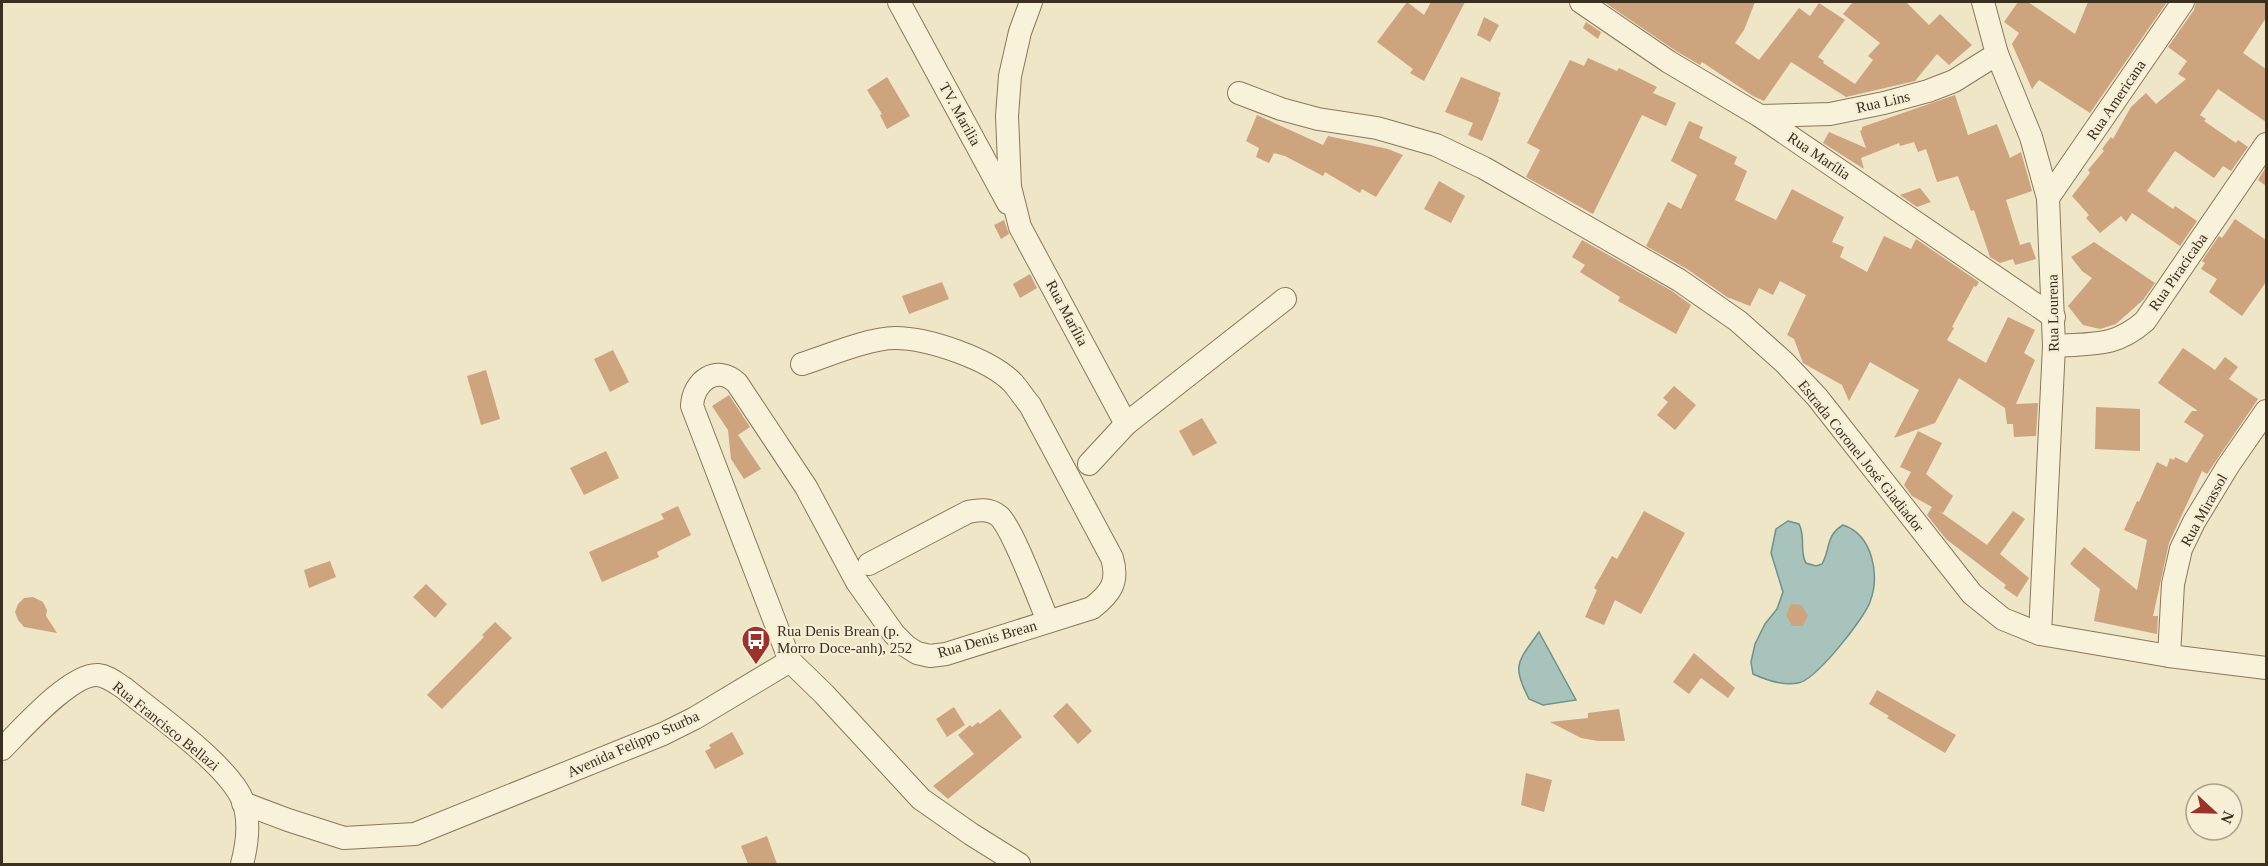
<svg xmlns="http://www.w3.org/2000/svg" width="2268" height="866" font-family="'Times New Roman',serif">
  <style>
    .water { fill: #a8c2bc; stroke: #6e918b; stroke-width: 1.5 }
    .building { fill: #cda47d }
    .lines { fill: none; stroke-linecap: round; stroke-linejoin: round }
    .minor-casing { stroke: #8a785c; stroke-width: 24 }
    .minor { stroke: #f9f2da; stroke-width: 22 }
    .labels { text-anchor: middle; stroke-width: 4.5; stroke-linejoin: round; paint-order: stroke }
    .street-label { font-size: 15px; fill: #3b2f20; stroke: #f6efd6 }
    .poi-label { font-size: 15px; fill: #3b2f20; stroke: #f6efd6; text-anchor: start }
  </style>
  <rect width="100%" height="100%" fill="#efe5c7"/>
  <g class="water">
    <path d="M 1788,521 L 1799,524 C 1806,537 1799,551 1806,563 L 1816,566 L 1822,564 C 1831,548 1825,536 1843,525 C 1873,535 1880,575 1870,602 C 1864,619 1815,681 1798,683 C 1783,686 1766,680 1753,674 L 1751,662 L 1755,644 L 1765,624 L 1777,609 L 1783,592 L 1771,553 L 1776,529 Z"/>
    <path d="M 1539,632 L 1576,700 L 1543,705 L 1529,699 C 1511,664 1518,662 1539,632 Z"/>
  </g>
  <g class="building">
    <path d="M 1407,2 L 1424,15 L 1431,2 L 1465,2 L 1424,81 L 1410,73 L 1413,69 L 1377,42 Z"/>
    <path d="M 1604,2 L 1755,2 L 1744,30 L 1735,43 L 1759,60 L 1799,8 L 1810,16 L 1819,3 L 1845,20 L 1818,57 L 1824,61 L 1823,63 L 1855,84 L 1873,60 L 1868,56 L 1880,43 L 1843,14 L 1853,2 L 1906,2 L 1929,25 L 1940,14 L 1972,45 L 1949,65 L 1937,54 L 1915,81 L 1846,97 L 1791,62 L 1764,101 L 1753,96 L 1702,62 L 1700,65 L 1676,51 Z"/>
    <path d="M 2018,2 L 2028,2 L 2075,34 L 2088,2 L 2167,2 L 2090,113 L 2039,80 L 2032,89 L 2012,44 L 2019,33 L 2004,22 Z"/>
    <path d="M 2196,2 L 2266,2 L 2266,18 L 2243,53 L 2266,69 L 2266,122 L 2218,89 L 2200,115 L 2206,119 L 2204,121 L 2236,143 L 2238,140 L 2248,147 L 2231,171 L 2223,166 L 2214,178 L 2175,151 L 2147,191 L 2173,209 L 2175,206 L 2197,221 L 2180,246 L 2132,213 L 2126,222 L 2121,216 L 2100,233 L 2086,218 L 2089,215 L 2072,196 L 2090,173 L 2088,170 L 2104,151 L 2102,149 L 2111,137 L 2113,139 L 2131,107 L 2146,93 L 2156,104 L 2186,79 L 2178,74 L 2187,61 L 2168,47 L 2194,10 Z"/>
    <path d="M 1484,17 L 1499,25 L 1490,42 L 1477,35 Z"/>
    <path d="M 1586,22 L 1601,32 L 1598,39 L 1583,28 Z"/>
    <path d="M 1588,58 L 1617,71 L 1619,68 L 1657,87 L 1653,93 L 1676,103 L 1666,126 L 1642,115 L 1593,214 L 1526,177 L 1540,150 L 1527,143 L 1570,60 L 1584,66 Z"/>
    <path d="M 887,77 L 910,116 L 887,129 L 880,115 L 882,114 L 867,90 Z"/>
    <path d="M 1461,77 L 1501,93 L 1498,99 L 1499,100 L 1482,141 L 1468,135 L 1473,123 L 1445,112 Z"/>
    <path d="M 1955,95 L 1968,135 L 1997,124 L 2010,158 L 2021,152 L 2032,191 L 2006,200 L 2020,245 L 2030,242 L 2036,259 L 2015,265 L 2013,259 L 2000,263 L 1990,257 L 1974,210 L 1971,211 L 1958,176 L 1937,182 L 1926,149 L 1918,152 L 1914,142 L 1900,146 L 1899,143 L 1861,158 L 1864,169 L 1823,143 L 1829,132 L 1866,148 L 1860,131 L 1862,130 L 1862,127 Z"/>
    <path d="M 1257,115 L 1323,145 L 1328,136 L 1388,149 L 1403,155 L 1376,197 L 1362,189 L 1360,193 L 1325,172 L 1323,176 L 1285,156 L 1274,153 L 1269,163 L 1256,157 L 1259,148 L 1246,141 Z"/>
    <path d="M 1689,121 L 1703,127 L 1699,138 L 1737,157 L 1734,164 L 1747,171 L 1735,200 L 1776,220 L 1792,189 L 1844,217 L 1832,242 L 1844,247 L 1840,257 L 1867,272 L 1884,236 L 1911,249 L 1916,239 L 1979,282 L 1976,287 L 1974,286 L 1952,327 L 1954,328 L 1947,340 L 1986,363 L 2008,317 L 2035,330 L 2024,353 L 2035,360 L 2016,404 L 2038,403 L 2036,436 L 2014,437 L 2013,424 L 2007,424 L 2005,408 L 1959,378 L 1935,423 L 1894,438 L 1919,390 L 1870,362 L 1849,401 L 1842,385 L 1803,363 L 1794,339 L 1787,335 L 1806,295 L 1780,281 L 1773,295 L 1759,288 L 1750,306 L 1727,297 L 1687,269 L 1646,246 L 1668,202 L 1681,209 L 1697,175 L 1671,161 Z"/>
    <path d="M 2266,167 L 2266,186 L 2258,180 Z"/>
    <path d="M 1439,181 L 1465,196 L 1451,223 L 1424,209 Z"/>
    <path d="M 1920,188 L 1931,202 L 1917,207 L 1900,195 Z"/>
    <path d="M 2235,219 L 2266,240 L 2266,282 L 2242,316 L 2209,292 L 2217,279 L 2201,269 L 2205,263 L 2202,261 L 2219,236 L 2222,238 Z"/>
    <path d="M 1004,220 L 1009,234 L 1001,239 L 994,225 Z"/>
    <path d="M 1582,240 L 1672,291 L 1691,305 L 1676,334 L 1618,301 L 1620,297 L 1580,272 L 1585,265 L 1572,257 Z"/>
    <path d="M 2094,242 L 2155,283 L 2143,300 L 2116,324 L 2100,329 L 2083,325 L 2068,306 L 2092,278 L 2082,271 L 2071,257 Z"/>
    <path d="M 1030,274 L 1037,288 L 1020,298 L 1013,284 Z"/>
    <path d="M 942,282 L 949,299 L 909,314 L 902,296 Z"/>
    <path d="M 2183,348 L 2215,370 L 2225,357 L 2238,367 L 2229,379 L 2258,399 L 2207,474 L 2202,471 L 2169,543 L 2153,616 L 2158,616 L 2157,634 L 2094,621 L 2100,589 L 2070,564 L 2084,547 L 2137,590 L 2147,540 L 2124,530 L 2137,501 L 2139,502 L 2157,462 L 2167,467 L 2170,458 L 2174,460 L 2175,457 L 2187,463 L 2204,435 L 2184,422 L 2192,411 L 2198,411 L 2158,383 Z"/>
    <path d="M 613,350 L 629,382 L 610,392 L 594,359 Z"/>
    <path d="M 486,370 L 500,419 L 481,425 L 467,376 Z"/>
    <path d="M 1674,386 L 1696,405 L 1675,430 L 1657,415 L 1668,402 L 1663,398 Z"/>
    <path d="M 729,395 L 750,427 L 738,435 L 761,469 L 744,479 L 731,459 L 728,430 L 712,406 Z"/>
    <path d="M 2096,407 L 2140,409 L 2140,451 L 2095,449 Z"/>
    <path d="M 1202,418 L 1217,443 L 1193,456 L 1179,431 Z"/>
    <path d="M 1918,431 L 1942,443 L 1926,474 L 1953,496 L 1943,513 L 1939,511 L 1987,545 L 2013,511 L 2025,519 L 2000,554 L 2029,578 L 2017,597 L 2004,588 L 2006,585 L 1946,539 L 1927,515 L 1932,507 L 1912,496 L 1904,485 L 1911,472 L 1900,467 Z"/>
    <path d="M 606,451 L 619,478 L 584,495 L 570,468 Z"/>
    <path d="M 678,506 L 691,535 L 657,552 L 659,557 L 602,582 L 589,552 L 664,519 L 661,514 Z"/>
    <path d="M 1644,511 L 1685,533 L 1641,614 L 1615,600 L 1604,625 L 1585,617 L 1597,590 L 1594,588 L 1612,556 L 1617,559 Z"/>
    <path d="M 330,561 L 336,577 L 309,588 L 304,570 Z"/>
    <path d="M 426,584 L 447,604 L 435,618 L 413,597 Z"/>
    <path d="M 33,597 L 43,602 L 47,610 L 46,616 L 57,633 L 24,627 L 18,620 L 15,612 L 18,604 L 24,598 Z"/>
    <path d="M 1791,604 L 1801,605 L 1808,615 L 1803,626 L 1792,626 L 1786,615 Z"/>
    <path d="M 495,622 L 512,638 L 442,709 L 427,695 L 484,637 L 482,635 Z"/>
    <path d="M 1694,653 L 1735,688 L 1728,698 L 1701,678 L 1689,694 L 1673,682 Z"/>
    <path d="M 1877,690 L 1956,735 L 1945,753 L 1887,718 L 1889,716 L 1869,704 Z"/>
    <path d="M 1067,703 L 1092,731 L 1078,744 L 1053,716 Z"/>
    <path d="M 954,707 L 965,725 L 947,737 L 936,719 Z"/>
    <path d="M 1000,709 L 1022,737 L 948,799 L 933,786 L 974,754 L 958,735 L 970,725 L 972,727 L 978,722 L 980,724 Z"/>
    <path d="M 1619,709 L 1625,741 L 1598,741 L 1581,738 L 1550,722 L 1588,718 L 1588,713 Z"/>
    <path d="M 732,732 L 744,754 L 715,769 L 705,751 L 711,748 L 709,745 Z"/>
    <path d="M 1526,773 L 1552,780 L 1544,812 L 1521,805 Z"/>
    <path d="M 767,836 L 777,864 L 748,864 L 741,846 Z"/>
  </g>
  <g class="lines">
    <g class="minor-casing">
      <g id="minor">
        <path d="M 899,2 L 1008,203"/>
        <path d="M 1031,2 L 1020,32 L 1010,76 L 1007,116 L 1010,187 L 1020,227 L 1126,424 L 1285,299"/>
        <path d="M 1581,2 L 1669,62 L 1760,116 L 2054,317"/>
        <path d="M 1983,2 L 1997,54 L 2031,137 L 2048,198 L 2054,346 L 2040,634"/>
        <path d="M 1239,93 L 1281,109 L 1318,119 L 1377,128 L 1436,145 L 1484,168 L 1679,280 L 1738,321 L 1784,362 L 1817,397 L 1972,594 L 2003,619 L 2040,634 L 2169,656 L 2266,668"/>
        <path d="M 1760,116 L 1830,114 L 1884,103 L 1928,91 L 1954,81 L 1997,54"/>
        <path d="M 2048,198 L 2183,2"/>
        <path d="M 2054,346 C 2093,343 2114,348 2145,321 L 2266,144"/>
        <path d="M 802,364 C 827,356 869,338 895,338 C 928,338 990,359 1013,383 C 1019,390 1024,398 1030,405 L 1112,558 C 1119,582 1111,593 1092,608 L 946,654 L 930,656 L 917,653 L 906,646 L 894,634 L 857,582 L 806,487 L 737,383 C 717,364 693,381 692,406 L 790,661 L 824,694 L 921,799 L 971,834 L 1019,864"/>
        <path d="M 1089,464 L 1126,424"/>
        <path d="M 869,564 L 968,512 C 979,510 989,508 999,516 C 1013,529 1039,600 1048,621"/>
        <path d="M 2169,656 L 2173,584 L 2181,549 L 2194,522 L 2228,466 L 2266,411"/>
        <path d="M 2,749 C 21,730 71,673 98,675 C 108,676 116,683 124,688 C 155,714 229,765 243,801 C 250,820 247,845 242,864"/>
        <path d="M 243,803 L 288,820 L 344,838 L 415,834 L 663,734 L 695,718 L 790,661"/>
      </g>
    </g>
    <use href="#minor" class="minor"/>
  </g>
  <defs>
    <g id="bus-pin" transform="scale(1.5)"><path d="M0 17L-7.5 6A9.5 9.5 0 1 1 7.5 6Z" fill="#9a332c" stroke="#f6efd6"/><path d="M-5-6H5V4H4V6H2V4H-2V6H-4V4H-5ZM-3.5-4V0h7V-4ZM-3.5 1.2v1.5H-2V1.2ZM2 1.2v1.5H3.5V1.2Z" fill="#fff"/></g>
  </defs>
  <g fill-rule="evenodd">
    <use href="#bus-pin" x="756" y="640"/>
  </g>
  <g class="labels">
    <g class="street-label">
      <text transform="translate(2116 100) rotate(-56)" y="5">Rua Americana</text>
      <text transform="translate(1883 102) rotate(-13)" y="5">Rua Lins</text>
      <text transform="translate(960 114) rotate(61)" y="5">TV. Marilia</text>
      <text transform="translate(1819 156) rotate(34)" y="5">Rua Marília</text>
      <text transform="translate(2178 272) rotate(-55)" y="5">Rua Piracicaba</text>
      <text transform="translate(1067 313) rotate(62)" y="5">Rua Marília</text>
      <text transform="translate(2053 313) rotate(-91)" y="5">Rua Lourena</text>
      <text transform="translate(1861 456) rotate(51)" y="5">Estrada Coronel José Gladiador</text>
      <text transform="translate(2204 510) rotate(-61)" y="5">Rua Mirassol</text>
      <text transform="translate(987 639) rotate(-16)" y="5">Rua Denis Brean</text>
      <text transform="translate(166 726) rotate(39)" y="5">Rua Francisco Bellazi</text>
      <text transform="translate(633 744) rotate(-24)" y="5">Avenida Felippo Sturba</text>
    </g>
    <g class="poi-label">
      <text x="777" y="636">Rua Denis Brean (p.<tspan x="777" dy="17">Morro Doce-anh), 252</tspan></text>
    </g>
  </g>
  <rect width="2268" height="866" fill="none" stroke="#3b2f20" stroke-width="6"/>
  <g transform="translate(2214 812) rotate(112)"><circle r="28" fill="#f6efd6" stroke="#aba28d" stroke-width="1.5"/>
  <path d="M0-4.5L10 22L0 15L-10 22Z" fill="#9a332c"/>
  <text y="-9" font-size="16" font-weight="bold" text-anchor="middle" fill="#3b2f20">N</text>
  </g>
</svg>
